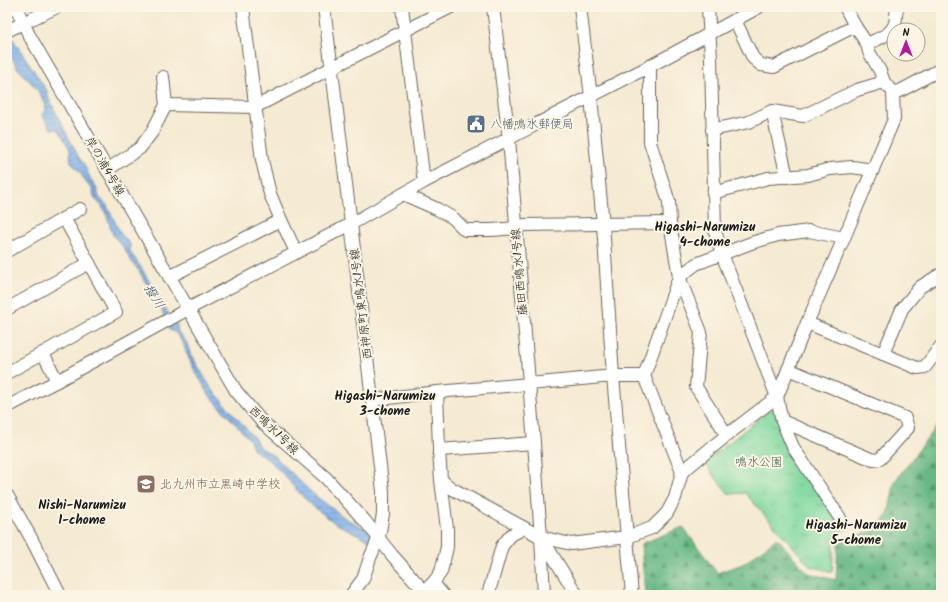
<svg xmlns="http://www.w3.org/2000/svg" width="948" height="602" font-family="Kalam,'Klee One',sans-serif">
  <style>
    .forest { fill: url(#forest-firs); stroke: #416a50 }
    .park { fill: url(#park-tufts); stroke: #4d7a5d }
    .water { fill: url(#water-rules); stroke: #4e6784 }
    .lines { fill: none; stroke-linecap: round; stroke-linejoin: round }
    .minor-casing { stroke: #68645c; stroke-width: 14 }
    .minor { stroke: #fff; stroke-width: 12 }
    .labels { text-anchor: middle; stroke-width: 4; stroke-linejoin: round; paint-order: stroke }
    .service-label { font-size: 12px; fill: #4e5e75; stroke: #fcf5e5; text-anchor: start }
    .street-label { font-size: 12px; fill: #1c1c1c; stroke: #fcf5e5 }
    .park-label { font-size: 12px; fill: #3e5e4a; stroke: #fcf5e5 }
    .education-label { font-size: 12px; fill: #785e54; stroke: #fcf5e5; text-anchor: start }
    .neighbourhood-label { font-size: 13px; font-weight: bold; fill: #1c1c1c; stroke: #fcf5e5 }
    .water-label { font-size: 13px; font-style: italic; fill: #44586f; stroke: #fcf5e5 }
  </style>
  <defs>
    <pattern id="forest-firs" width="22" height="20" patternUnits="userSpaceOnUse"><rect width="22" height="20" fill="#66b885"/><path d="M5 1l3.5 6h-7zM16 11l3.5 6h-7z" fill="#53956c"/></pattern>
    <pattern id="park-tufts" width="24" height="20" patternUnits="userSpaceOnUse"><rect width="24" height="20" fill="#7ed89e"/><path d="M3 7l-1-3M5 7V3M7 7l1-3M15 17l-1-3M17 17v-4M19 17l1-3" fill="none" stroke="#6cb988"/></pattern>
    <pattern id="water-rules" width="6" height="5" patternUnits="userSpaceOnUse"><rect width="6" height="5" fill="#7fb2eb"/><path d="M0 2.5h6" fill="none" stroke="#6d98c9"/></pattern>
  </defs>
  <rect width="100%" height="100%" fill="#fcf5e5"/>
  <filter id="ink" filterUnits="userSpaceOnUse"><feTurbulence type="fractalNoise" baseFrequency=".025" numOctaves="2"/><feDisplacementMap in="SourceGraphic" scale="8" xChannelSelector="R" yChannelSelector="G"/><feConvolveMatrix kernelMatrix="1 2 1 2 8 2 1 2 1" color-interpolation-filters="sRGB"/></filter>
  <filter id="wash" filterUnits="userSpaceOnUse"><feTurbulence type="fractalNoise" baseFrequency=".012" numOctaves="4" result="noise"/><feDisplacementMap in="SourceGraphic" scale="16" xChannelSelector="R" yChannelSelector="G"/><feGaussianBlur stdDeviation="0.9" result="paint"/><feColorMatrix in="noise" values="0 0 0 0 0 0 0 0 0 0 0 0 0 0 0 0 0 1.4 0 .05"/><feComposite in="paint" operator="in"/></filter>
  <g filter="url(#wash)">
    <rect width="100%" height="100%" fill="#f5ead2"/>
    <path class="forest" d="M 941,421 L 941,595 L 645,595 L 641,544 L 683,527 L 717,573 L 743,564 L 777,538 L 808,573 L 836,580 L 838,543 L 876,529 L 888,514 L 895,481 Z"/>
    <path class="park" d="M 771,409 L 774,410 L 798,465 L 809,483 L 817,489 L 837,520 L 848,526 L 834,540 L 832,572 L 810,566 L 745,493 L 729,494 L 714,476 L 705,462 Z"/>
    <path class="water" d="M 7,30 L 47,91 L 48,97 L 79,158 L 84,164 L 90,178 L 96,187 L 99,197 L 106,204 L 121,234 L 130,244 L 130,252 L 133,256 L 140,266 L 167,311 L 177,325 L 178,332 L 187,343 L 190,353 L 206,380 L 212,389 L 255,439 L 259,447 L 268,452 L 275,457 L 313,494 L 345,518 L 376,535 L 373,542 L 335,523 L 310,504 L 294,487 L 284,475 L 273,464 L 264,456 L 254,450 L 250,440 L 210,396 L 195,371 L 186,352 L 183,343 L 175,332 L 169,330 L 160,306 L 139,271 L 132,262 L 124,248 L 113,235 L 107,216 L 102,206 L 95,199 L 92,189 L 85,181 L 80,172 L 71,162 L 70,150 L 61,133 L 57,129 L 51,129 L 42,115 L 46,108 L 45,103 L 37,89 L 18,69 L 7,48 Z"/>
  </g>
  <g filter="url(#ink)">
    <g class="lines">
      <g class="minor-casing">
        <g id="minor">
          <path d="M 16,7 L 29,35 L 236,391 L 262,422 L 326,478 L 365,521 L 392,555 L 424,591 L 433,583 L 443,595"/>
          <path d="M 243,7 L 262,160 L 270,194 L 281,220 L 296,252"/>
          <path d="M 324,7 L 351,224 L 383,491 L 383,514 L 379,537 L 370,558 L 363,579 L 351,595"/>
          <path d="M 402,7 L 424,182"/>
          <path d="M 493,7 L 509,139 L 534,443 L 541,537"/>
          <path d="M 580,7 L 591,97 L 603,224 L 613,376 L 632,595"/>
          <path d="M 708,7 L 711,59 L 715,231 L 722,254 L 777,397 L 782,421 L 793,447 L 840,518"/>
          <path d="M 845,7 L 855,26 L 867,44 L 869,52 L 880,71 L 884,82 L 889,88"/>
          <path d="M 735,20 L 753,58 L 761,65 L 774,67 L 855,26"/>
          <path d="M 7,31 L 23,23 L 57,7"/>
          <path d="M 867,44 C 877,39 892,35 895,23 C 897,17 895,12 898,7"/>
          <path d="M 650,66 L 650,142 L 669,202 L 670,223 L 679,277 L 701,332 L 696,387 L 727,435"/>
          <path d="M 166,105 L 255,107 L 451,7"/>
          <path d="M 772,111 L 787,177"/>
          <path d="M 712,130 L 749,122 L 772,111 L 803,116 L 857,90 L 884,82"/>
          <path d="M 107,170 L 140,148 L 152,132 L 166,105 L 163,77"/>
          <path d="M 713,193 L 768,178 L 808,175 L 830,169 L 852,167 L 873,170"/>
          <path d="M 403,194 L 437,209 L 453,218 L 465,230 C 485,230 506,231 524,225 L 670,223"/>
          <path d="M 7,251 L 80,209"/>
          <path d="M 169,277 L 281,220"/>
          <path d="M 7,309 L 89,263"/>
          <path d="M 807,323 L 883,354 L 917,368 L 925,367 L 941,346"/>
          <path d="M 43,353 L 57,381"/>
          <path d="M 883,354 L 902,309 L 920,287 L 941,274"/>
          <path d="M 7,373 L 116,312 L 64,218"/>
          <path d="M 644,376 L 682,472"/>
          <path d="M 372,400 L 437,392 L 529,384 L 613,376 L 644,376 L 679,277 L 696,264 L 751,243 L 778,235 L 809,231 L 844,238"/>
          <path d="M 7,407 L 57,381 L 188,309 L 351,224 L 424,182 L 650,66 L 759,7"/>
          <path d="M 782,421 L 873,460 L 880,459 L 908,428 L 905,418 L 788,369"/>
          <path d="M 439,450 L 534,443"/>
          <path d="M 441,480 L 451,488 L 541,537 L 577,595"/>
          <path d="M 7,495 L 31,538 L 60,595"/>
          <path d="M 433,583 L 441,572 L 447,547 L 447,529 L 441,480 L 439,450 L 437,392"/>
          <path d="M 488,595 L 502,546 L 511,535 L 524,528"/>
          <path d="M 544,595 L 541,537 L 571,544 L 627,537 L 652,528 L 667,513 L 675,498 L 682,472 L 727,435 L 777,397 L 807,323 L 844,238 L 894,119 L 893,92 L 900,91 L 941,69"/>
        </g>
      </g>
      <use href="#minor" class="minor"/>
    </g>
  </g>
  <defs>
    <g id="civic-square" transform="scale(1)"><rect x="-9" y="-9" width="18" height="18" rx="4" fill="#5c6f8a" stroke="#fcf5e5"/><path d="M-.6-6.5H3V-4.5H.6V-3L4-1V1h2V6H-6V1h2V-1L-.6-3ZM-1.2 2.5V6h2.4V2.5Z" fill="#fff"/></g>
    <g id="school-square" transform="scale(1)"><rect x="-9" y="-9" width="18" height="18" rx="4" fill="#8d6e63" stroke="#fcf5e5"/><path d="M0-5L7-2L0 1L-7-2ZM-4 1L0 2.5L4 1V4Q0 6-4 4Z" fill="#fff"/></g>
  </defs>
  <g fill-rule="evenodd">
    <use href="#civic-square" x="476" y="124"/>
    <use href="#school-square" x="146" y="484"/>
  </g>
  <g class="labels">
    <g class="service-label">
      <text x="490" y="128">八幡鳴水郵便局</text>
    </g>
    <g class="street-label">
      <text transform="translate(105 166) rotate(60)" y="4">岸の浦4号線</text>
      <text transform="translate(519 272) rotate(-95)" y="4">藤田西鳴水1号線</text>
      <text transform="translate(361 304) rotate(-97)" y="4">西神原町東鳴水1号線</text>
      <text transform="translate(274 430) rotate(44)" y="4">西鳴水1号線</text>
    </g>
    <g class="park-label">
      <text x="759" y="466">鳴水公園</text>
    </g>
    <g class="education-label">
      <text x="160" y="488">北九州市立黒崎中学校</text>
    </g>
    <g class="neighbourhood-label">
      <text x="705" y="231">Higashi-Narumizu<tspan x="705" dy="15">4-chome</tspan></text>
      <text x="385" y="400">Higashi-Narumizu<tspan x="385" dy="15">3-chome</tspan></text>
      <text x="82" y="509">Nishi-Narumizu<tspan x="82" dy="15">1-chome</tspan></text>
      <text x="856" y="529">Higashi-Narumizu<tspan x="856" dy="15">5-chome</tspan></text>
    </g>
    <g class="water-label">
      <text transform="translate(155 296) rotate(58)" y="5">撥川</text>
    </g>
  </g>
  <rect width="948" height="602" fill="none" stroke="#fcf5e5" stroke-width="24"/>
  <g transform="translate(906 42)"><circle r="19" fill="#fcf5e5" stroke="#a29e95"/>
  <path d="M0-3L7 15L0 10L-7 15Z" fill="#b5179e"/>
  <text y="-6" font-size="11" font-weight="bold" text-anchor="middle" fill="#1c1c1c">N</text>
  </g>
</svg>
